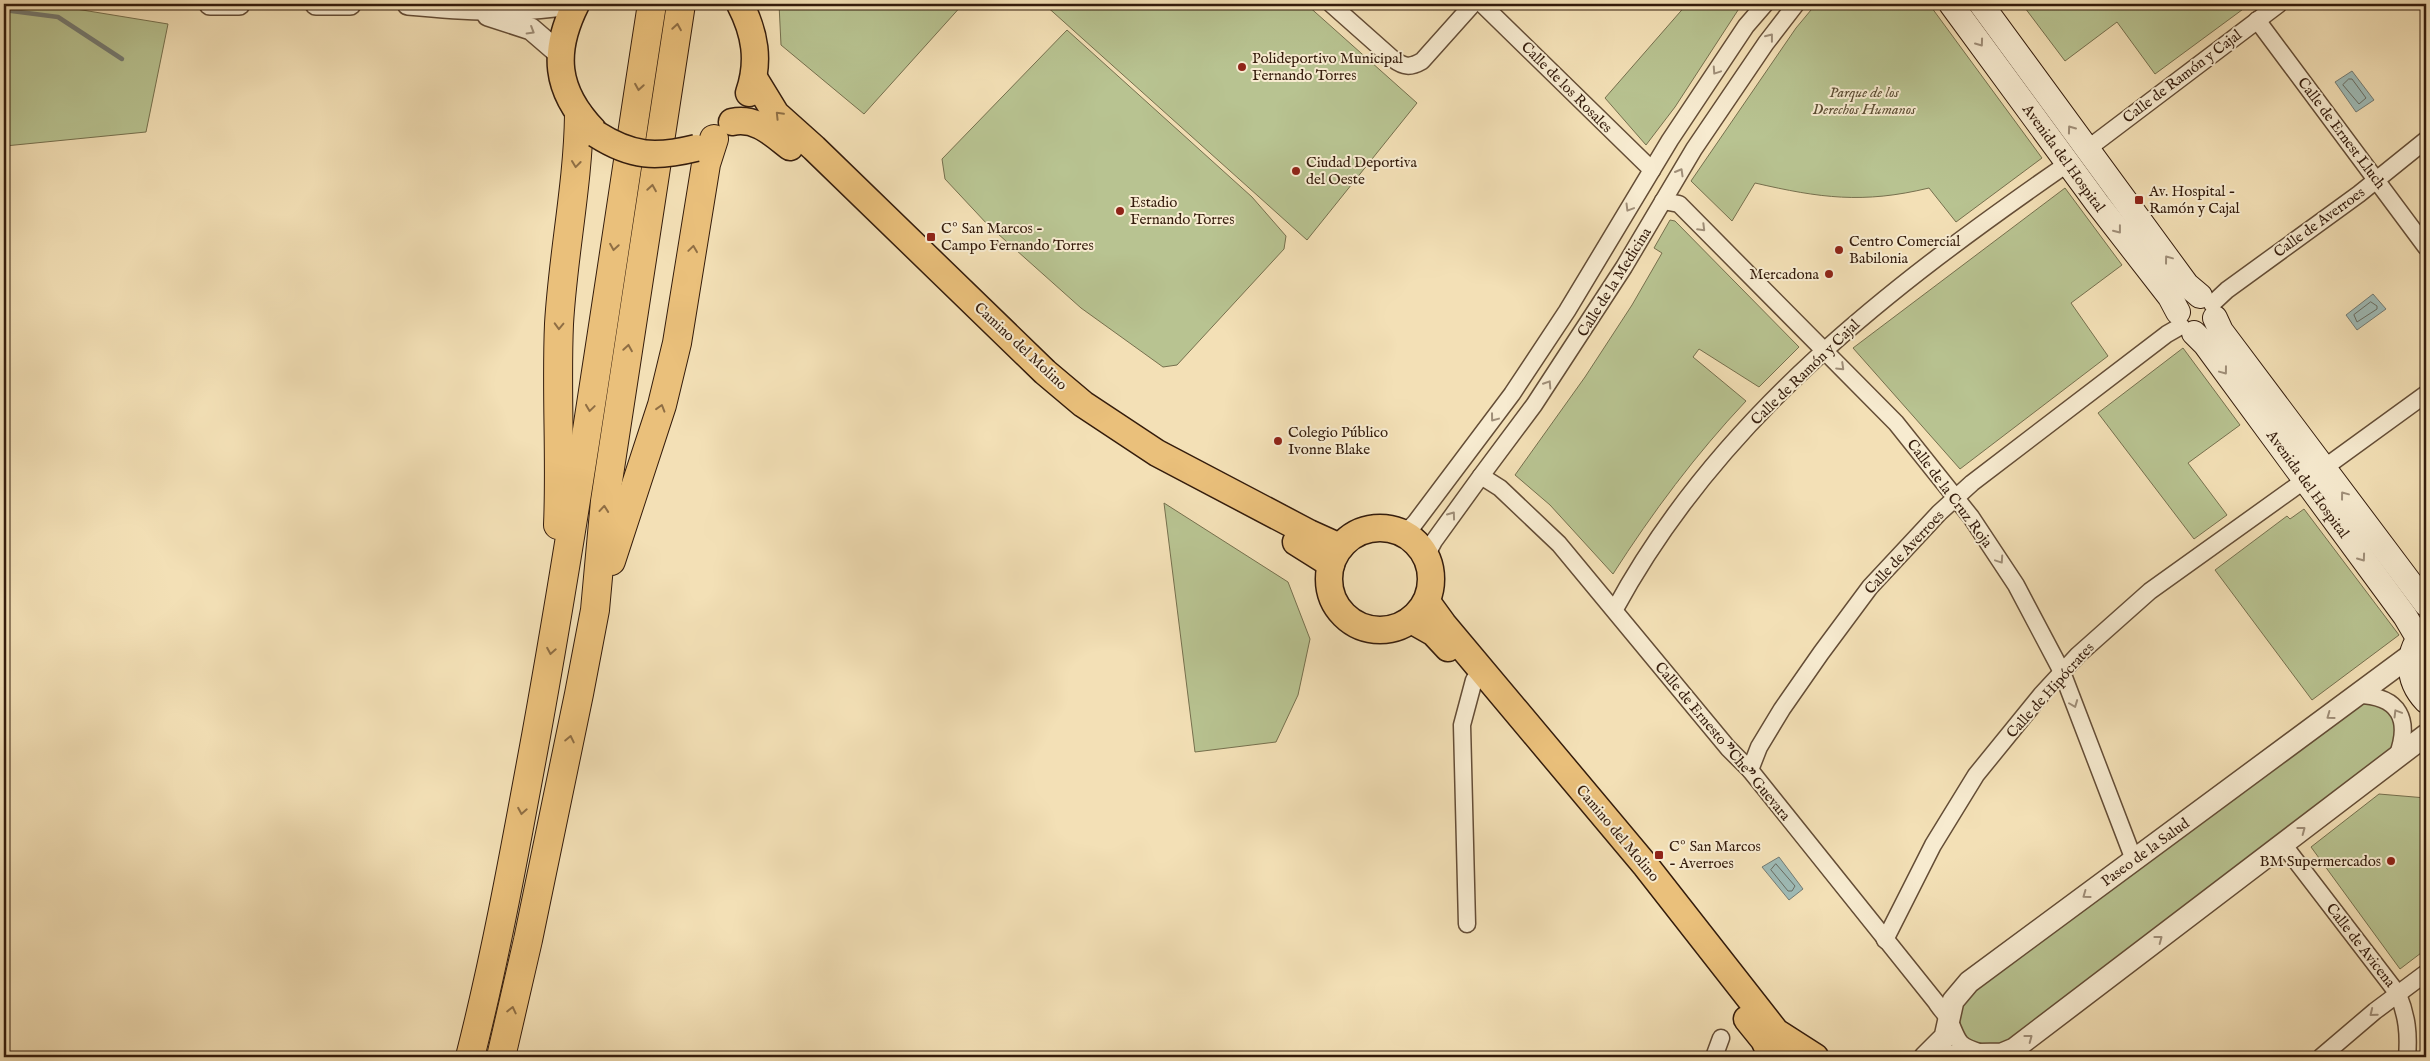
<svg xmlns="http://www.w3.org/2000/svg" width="2430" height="1061" font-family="'IM FELL English',serif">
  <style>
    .green { fill: #b8c391; stroke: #76704e }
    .water { fill: #9ebbb7; stroke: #747b73 }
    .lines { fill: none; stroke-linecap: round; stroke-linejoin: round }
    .shore { stroke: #696c62; stroke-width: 1 }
    .stream { stroke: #747b73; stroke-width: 4.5 }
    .minor-casing { stroke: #644d36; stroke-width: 19 }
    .tertiary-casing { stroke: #644d36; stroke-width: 24 }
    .secondary-casing { stroke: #341c0c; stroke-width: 26 }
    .primary-casing { stroke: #341c0c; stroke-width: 29 }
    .motorway-casing { stroke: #341c0c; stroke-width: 30 }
    .minor { stroke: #f7ebd0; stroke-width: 16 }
    .tertiary { stroke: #f7ebd0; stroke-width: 21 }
    .secondary { stroke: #f7ebd0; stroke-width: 24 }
    .primary { stroke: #eac07b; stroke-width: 26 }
    .motorway { stroke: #eac07b; stroke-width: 28 }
    .primary-bridge-casing { stroke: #341c0c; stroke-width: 29; stroke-linecap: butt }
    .primary-bridge { stroke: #eac07b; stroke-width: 26 }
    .oneway { stroke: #8f6e44 }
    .oneway2 { stroke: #9f8e78 }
    .poi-dot { fill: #8f2418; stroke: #f7ebd0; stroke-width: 2 }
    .labels { text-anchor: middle; stroke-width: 4; stroke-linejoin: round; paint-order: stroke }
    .poi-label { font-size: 15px; fill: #341c0c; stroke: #f7ebd0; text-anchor: start }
    .street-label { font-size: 15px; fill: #341c0c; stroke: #f7ebd0 }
    .park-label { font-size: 15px; font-style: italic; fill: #5c4e34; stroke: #f7ebd0 }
  </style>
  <rect width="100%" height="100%" fill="#f3e0b6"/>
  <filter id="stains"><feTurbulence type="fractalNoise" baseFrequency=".004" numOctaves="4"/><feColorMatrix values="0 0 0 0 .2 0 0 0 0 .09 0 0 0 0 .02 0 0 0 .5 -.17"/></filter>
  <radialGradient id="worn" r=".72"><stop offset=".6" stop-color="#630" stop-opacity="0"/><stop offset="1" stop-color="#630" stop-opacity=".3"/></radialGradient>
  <g class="green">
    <path d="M 4,4 L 76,9 L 168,24 L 146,132 L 5,146 Z"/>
    <path d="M 779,4 L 963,4 L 864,114 L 781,45 Z"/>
    <path d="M 1044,4 L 1306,4 L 1417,103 L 1307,240 Z"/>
    <path d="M 1687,4 L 1742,4 L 1675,107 L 1646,145 L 1605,98 Z"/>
    <path d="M 1816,4 L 1929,4 L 2042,158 L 1956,222 L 1929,188 C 1863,204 1820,198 1755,183 L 1732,221 L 1691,181 L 1796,28 Z"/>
    <path d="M 2022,4 L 2250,4 L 2155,74 L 2117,22 L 2065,61 Z"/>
    <path d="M 1067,30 L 1252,197 L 1286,236 L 1284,249 L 1177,365 L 1163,367 L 1081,308 L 988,225 L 945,179 L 942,159 Z"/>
    <path d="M 2065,188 L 2122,265 L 2071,303 L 2108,356 L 1960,469 L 1853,348 Z"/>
    <path d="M 1670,220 L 1675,221 L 1799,347 L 1759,387 L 1699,349 L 1693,357 L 1746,401 C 1696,454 1652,513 1613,574 L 1550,505 L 1515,475 L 1585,377 L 1632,305 L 1662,253 L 1654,248 Z"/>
    <path d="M 2183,348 L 2240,425 L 2188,463 L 2227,515 L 2194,539 L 2098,413 Z"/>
    <path d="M 1164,503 L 1288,582 L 1310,639 L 1298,695 L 1276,742 L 1195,752 Z"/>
    <path d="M 2304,509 L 2399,635 L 2312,700 L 2215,570 L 2287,516 L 2290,519 Z"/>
    <path d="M 2382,701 L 2401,730 L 2390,756 L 2002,1046 L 1972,1044 L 1964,1036 L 1959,1025 L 1959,1011 L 1971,989 L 2351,704 Z"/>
    <path d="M 2379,794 L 2426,798 L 2426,881 L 2421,953 L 2400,969 L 2311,847 Z"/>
  </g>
  <g class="water">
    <path d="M 2352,71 L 2374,100 L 2356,112 L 2335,82 Z"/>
    <path d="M 2373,294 L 2386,309 L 2357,330 L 2346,315 Z"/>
    <path d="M 1779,857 L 1803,889 L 1789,900 L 1762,867 Z"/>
  </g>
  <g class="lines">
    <g class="shore">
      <path d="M 2349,79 L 2352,79 L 2366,98 L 2359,104 L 2343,85 Z"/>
      <path d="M 2371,302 L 2377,306 L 2377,309 L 2357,322 L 2354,315 Z"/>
      <path d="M 1776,864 L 1795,886 L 1792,891 L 1788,891 L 1771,870 Z"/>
    </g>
    <path class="stream" d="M 4,10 L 58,17 L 122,59"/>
    <g class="minor-casing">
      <g id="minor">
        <path d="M 1331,4 L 1393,59 C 1404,67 1410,68 1422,61 L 1473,4"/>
        <path d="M 1482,4 L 1652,170"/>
        <path d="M 2257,20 L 2426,247"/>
        <path d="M 2086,150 L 2279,4"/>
        <path d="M 1663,201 L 1679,204 L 1896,423 L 1971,517 L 2016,585 L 2062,672 L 2134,860"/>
        <path d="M 2212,304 L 2227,290 L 2359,194 L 2426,140"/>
        <path d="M 2324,468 L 2426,394"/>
        <path d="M 1481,476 L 1500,488 L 1559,544 L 1728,748 L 1750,770 L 1936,1002 C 1940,1009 1947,1015 1950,1022 C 1959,1042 1957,1045 1979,1052"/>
        <path d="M 1404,534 L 1415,523 L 1512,394 L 1567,311 L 1670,140 L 1746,26 L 1765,4"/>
        <path d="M 1426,556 L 1434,541 L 1481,476 L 1534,405 L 1624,267 L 1694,149 L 1766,43 L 1796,4"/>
        <path d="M 1615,609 C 1719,417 1891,286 2067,164"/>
        <path d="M 2358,695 C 2400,696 2411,720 2397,757"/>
        <path d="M 1750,770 L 1759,747 L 1782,709 L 1821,653 L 1870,587 L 1939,513 L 1972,483 L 2167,334 L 2181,326"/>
        <path d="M 2283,844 L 2398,994 C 2407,1016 2409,1034 2407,1057"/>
        <path d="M 1467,924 L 1462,725 L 1474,680"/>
        <path d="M 1885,940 L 1933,845 L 1976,775 L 2041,695 L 2078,655 L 2150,591 L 2305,480"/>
        <path d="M 1714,1057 L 1721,1038"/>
        <path d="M 2321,1057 L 2375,1011 L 2426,973"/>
      </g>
    </g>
    <g class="tertiary-casing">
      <g id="tertiary">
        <path d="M 210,4 L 239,4"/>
        <path d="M 316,4 L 350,4"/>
        <path d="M 408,4 C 462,9 516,13 570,4"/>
        <path d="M 488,15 L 531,29 L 560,54"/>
        <path d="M 1925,1057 L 1945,1037 L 1953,1001 L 1969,982 L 2411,655"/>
        <path d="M 1951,1057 L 1956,1055 L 2002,1054 L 2014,1049 L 2426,735"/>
      </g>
    </g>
    <g class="secondary-casing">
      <g id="secondary">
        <path d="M 1951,4 L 2097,203 L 2170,297 L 2178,312"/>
        <path d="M 1981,4 L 2187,285 L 2200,296"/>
        <path d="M 2215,318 L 2221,331 L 2426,604"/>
        <path d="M 2194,333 L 2205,344 L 2405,616 L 2418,638"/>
        <path d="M 2426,630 C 2405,651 2406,680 2426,701"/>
      </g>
    </g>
    <g class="primary-casing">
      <g id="primary">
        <path d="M 576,4 C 552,52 555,90 593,130"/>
        <path d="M 740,4 C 755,33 760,61 749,93"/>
        <path d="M 754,78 L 776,114 L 814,148 L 1045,372 L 1083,404 L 1157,453 L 1309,533 L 1340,547"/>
        <path d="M 732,122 C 756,117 772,133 790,147"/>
        <circle cx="1380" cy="579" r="51"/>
        <path d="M 1296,542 L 1331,564"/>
        <path d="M 1427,602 L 1443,624 L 1646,866 L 1776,1032 L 1815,1057"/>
        <path d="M 1411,620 L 1434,633 L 1448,648"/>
        <path d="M 1747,1019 L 1764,1040 L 1772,1057"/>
      </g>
    </g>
    <g class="motorway-casing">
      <g id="motorway">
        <path d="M 558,525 C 561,458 556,391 559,324 C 563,254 578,185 579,115"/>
        <path d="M 611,561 L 662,405 L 677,343 L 706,164 L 714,139"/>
        <path d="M 470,1057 C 497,951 516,844 536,736 C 580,493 614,248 652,4"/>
        <path d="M 501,1057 L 528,940 L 579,694 L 595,610 L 605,501 L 681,4"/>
      </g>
    </g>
    <use href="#minor" class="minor"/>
    <use href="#tertiary" class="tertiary"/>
    <use href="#secondary" class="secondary"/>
    <use href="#primary" class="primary"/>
    <use href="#motorway" class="motorway"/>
    <g class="primary-bridge-casing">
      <path id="primary-bridge" d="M 596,134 C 632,157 656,158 696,148"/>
    </g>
    <use href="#primary-bridge" class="primary-bridge"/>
  </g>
  <defs><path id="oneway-chevron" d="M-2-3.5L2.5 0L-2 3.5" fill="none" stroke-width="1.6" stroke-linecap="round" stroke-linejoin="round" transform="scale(1.25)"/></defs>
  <g class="oneway">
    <use href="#oneway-chevron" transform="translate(677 27) rotate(-81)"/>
    <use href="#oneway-chevron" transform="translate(639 87) rotate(99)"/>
    <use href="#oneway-chevron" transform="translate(779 115) rotate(-134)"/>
    <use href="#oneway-chevron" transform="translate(576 164) rotate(97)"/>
    <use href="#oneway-chevron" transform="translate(652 188) rotate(-81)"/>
    <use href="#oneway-chevron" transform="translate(614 247) rotate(99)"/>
    <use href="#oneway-chevron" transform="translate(693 249) rotate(-82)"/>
    <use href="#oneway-chevron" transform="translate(559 326) rotate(92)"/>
    <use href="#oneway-chevron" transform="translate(628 348) rotate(-81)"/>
    <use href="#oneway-chevron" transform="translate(590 408) rotate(98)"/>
    <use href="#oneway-chevron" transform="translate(661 408) rotate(-73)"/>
    <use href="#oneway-chevron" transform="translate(604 509) rotate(-85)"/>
    <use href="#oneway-chevron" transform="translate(551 651) rotate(100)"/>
    <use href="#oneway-chevron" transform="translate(570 739) rotate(-78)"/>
    <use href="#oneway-chevron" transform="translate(522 811) rotate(100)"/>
    <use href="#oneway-chevron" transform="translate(512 1010) rotate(-77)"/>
  </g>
  <g class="oneway2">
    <use href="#oneway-chevron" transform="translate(531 31) rotate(31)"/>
    <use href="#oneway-chevron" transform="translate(1770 37) rotate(-52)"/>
    <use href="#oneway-chevron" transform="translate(1980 43) rotate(54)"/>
    <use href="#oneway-chevron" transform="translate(1716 71) rotate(124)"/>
    <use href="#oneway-chevron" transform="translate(2071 129) rotate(-126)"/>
    <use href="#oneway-chevron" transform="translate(1680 172) rotate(-60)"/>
    <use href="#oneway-chevron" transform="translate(1629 208) rotate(121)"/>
    <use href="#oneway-chevron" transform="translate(1702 228) rotate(45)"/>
    <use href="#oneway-chevron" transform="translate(2118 230) rotate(52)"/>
    <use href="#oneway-chevron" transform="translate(2168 259) rotate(-127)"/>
    <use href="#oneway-chevron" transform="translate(1841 367) rotate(44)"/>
    <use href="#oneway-chevron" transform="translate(2224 371) rotate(53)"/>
    <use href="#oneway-chevron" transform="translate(1548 384) rotate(-57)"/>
    <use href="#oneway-chevron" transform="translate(1494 418) rotate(127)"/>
    <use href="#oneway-chevron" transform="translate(2344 495) rotate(-127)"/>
    <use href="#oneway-chevron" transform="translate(1452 515) rotate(-54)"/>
    <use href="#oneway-chevron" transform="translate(2362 558) rotate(54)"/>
    <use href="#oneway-chevron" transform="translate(2000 560) rotate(56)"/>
    <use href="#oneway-chevron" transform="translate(2074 704) rotate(69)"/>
    <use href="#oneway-chevron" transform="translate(2397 713) rotate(-121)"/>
    <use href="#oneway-chevron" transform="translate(2330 716) rotate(144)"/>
    <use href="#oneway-chevron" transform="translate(2302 830) rotate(-37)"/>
    <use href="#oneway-chevron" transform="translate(2086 895) rotate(144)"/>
    <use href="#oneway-chevron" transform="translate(2159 939) rotate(-37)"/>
    <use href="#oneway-chevron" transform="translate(2373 1013) rotate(141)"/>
    <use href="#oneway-chevron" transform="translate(2029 1038) rotate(-37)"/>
  </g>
  <g class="poi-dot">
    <circle cx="1242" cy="67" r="5"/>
    <circle cx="1296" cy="171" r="5"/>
    <rect x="2134" y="195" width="10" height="10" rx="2.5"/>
    <circle cx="1120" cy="211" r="5"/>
    <rect x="926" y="232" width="10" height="10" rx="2.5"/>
    <circle cx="1839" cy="250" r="5"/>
    <circle cx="1829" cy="274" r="5"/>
    <circle cx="1278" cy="441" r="5"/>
    <rect x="1654" y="850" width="10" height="10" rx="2.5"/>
    <circle cx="2391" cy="861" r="5"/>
  </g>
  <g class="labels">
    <g class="poi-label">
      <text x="1252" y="63">Polideportivo Municipal<tspan x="1252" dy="17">Fernando Torres</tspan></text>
      <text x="1306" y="167">Ciudad Deportiva<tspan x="1306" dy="17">del Oeste</tspan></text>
      <text x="2149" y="196">Av. Hospital -<tspan x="2149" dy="17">Ramón y Cajal</tspan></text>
      <text x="1130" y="207">Estadio<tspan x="1130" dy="17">Fernando Torres</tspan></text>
      <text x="941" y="233">Cº San Marcos -<tspan x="941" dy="17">Campo Fernando Torres</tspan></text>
      <text x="1849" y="246">Centro Comercial<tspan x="1849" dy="17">Babilonia</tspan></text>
      <text x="1819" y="279" text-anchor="end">Mercadona</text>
      <text x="1288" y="437">Colegio Público<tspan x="1288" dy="17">Ivonne Blake</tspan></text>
      <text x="1669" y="851">Cº San Marcos<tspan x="1669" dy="17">- Averroes</tspan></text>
      <text x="2381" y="866" text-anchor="end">BM Supermercados</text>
    </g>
    <g class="street-label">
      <text transform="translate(2182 76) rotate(-37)" y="5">Calle de Ramón y Cajal</text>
      <text transform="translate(1567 87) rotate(45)" y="5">Calle de los Rosales</text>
      <text transform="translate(2342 133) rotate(53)" y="5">Calle de Ernest Lluch</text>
      <text transform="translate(2064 158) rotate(54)" y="5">Avenida del Hospital</text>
      <text transform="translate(2319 222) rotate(-36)" y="5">Calle de Averroes</text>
      <text transform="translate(1614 282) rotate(-58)" y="5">Calle de la Medicina</text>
      <text transform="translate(1021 346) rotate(43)" y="5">Camino del Molino</text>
      <text transform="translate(1805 372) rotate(-44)" y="5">Calle de Ramón y Cajal</text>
      <text transform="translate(2308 484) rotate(54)" y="5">Avenida del Hospital</text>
      <text transform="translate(1950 493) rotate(53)" y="5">Calle de la Cruz Roja</text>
      <text transform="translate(1904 552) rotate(-47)" y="5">Calle de Averroes</text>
      <text transform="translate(2050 690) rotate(-48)" y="5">Calle de Hipócrates</text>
      <text transform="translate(1723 741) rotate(50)" y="5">Calle de Ernesto "Che" Guevara</text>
      <text transform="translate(1618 833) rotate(50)" y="5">Camino del Molino</text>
      <text transform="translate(2145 852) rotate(-36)" y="5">Paseo de la Salud</text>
      <text transform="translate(2361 945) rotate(52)" y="5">Calle de Avicena</text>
    </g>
    <g class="park-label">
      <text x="1864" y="97">Parque de los<tspan x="1864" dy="17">Derechos Humanos</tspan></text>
    </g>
  </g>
  <rect width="2430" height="1061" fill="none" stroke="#f3e0b6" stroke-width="20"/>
  <rect x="5" y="5" width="2420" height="1051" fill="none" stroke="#341c0c" stroke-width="2.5"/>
  <rect x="10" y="10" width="2410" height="1041" fill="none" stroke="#341c0c"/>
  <rect width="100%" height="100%" filter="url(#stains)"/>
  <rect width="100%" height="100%" fill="url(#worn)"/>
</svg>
